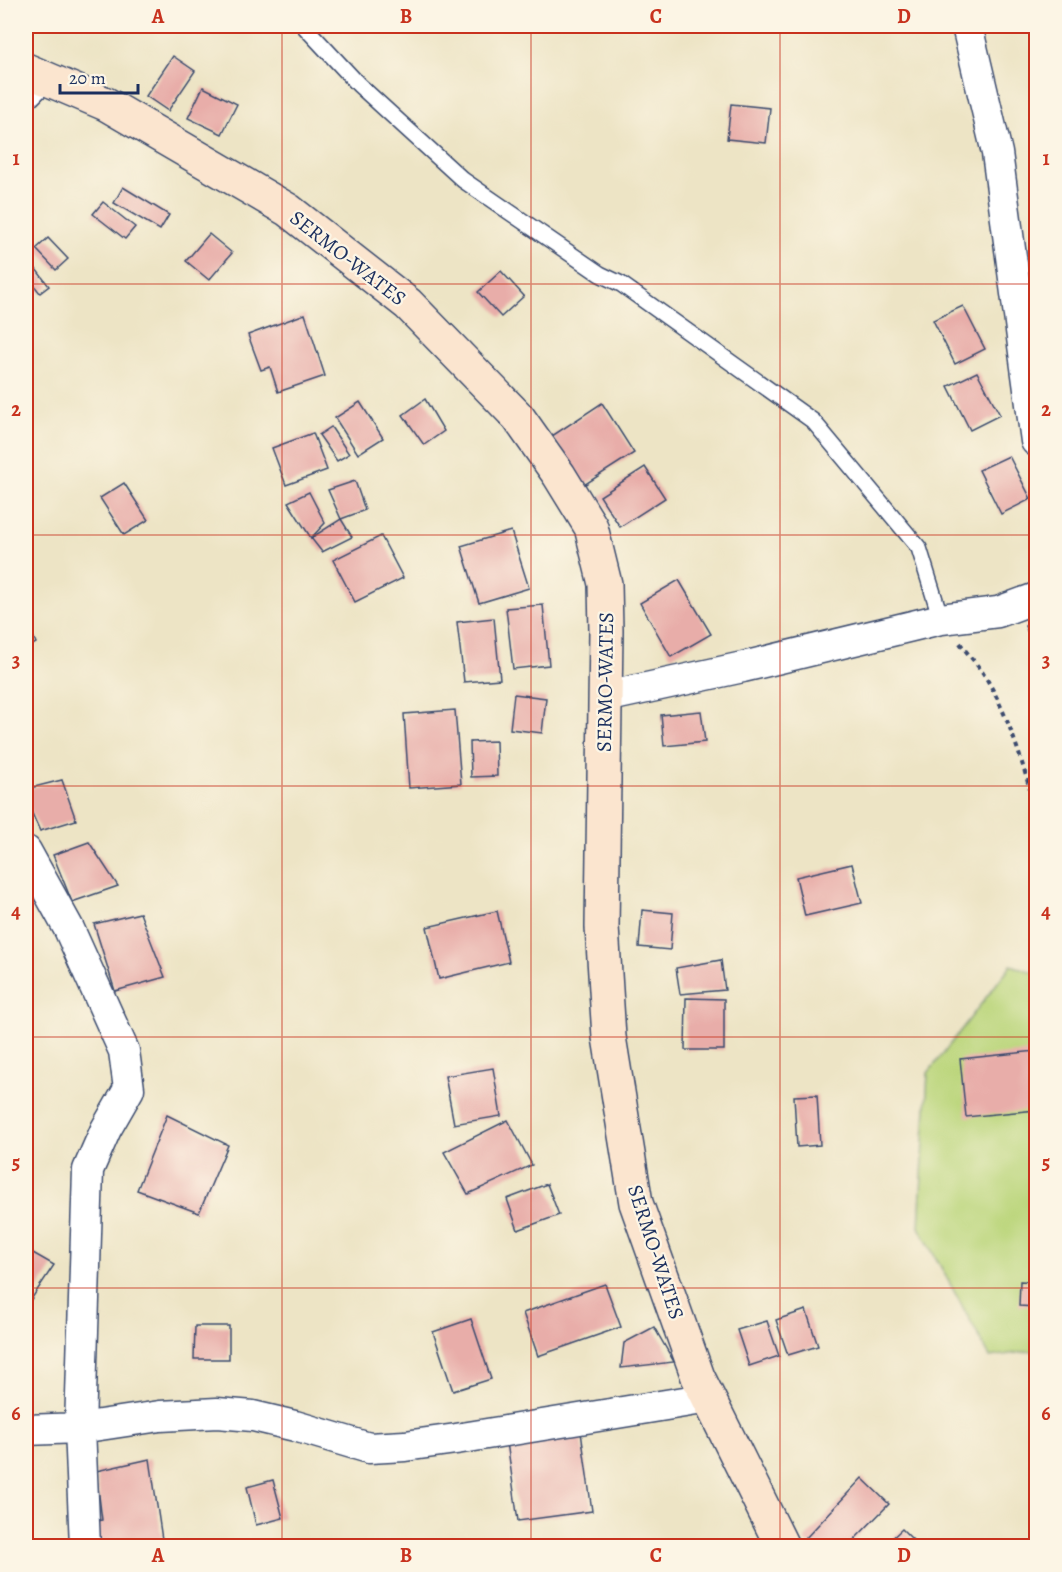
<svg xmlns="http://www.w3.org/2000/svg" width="1062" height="1572" font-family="Alegreya,serif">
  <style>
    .green { fill: #bbd67c; stroke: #6b826d; stroke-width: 1.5 }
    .building { fill: #e8ada9 }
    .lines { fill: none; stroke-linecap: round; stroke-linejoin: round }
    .lane-casing { stroke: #3a4a6d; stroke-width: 18 }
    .street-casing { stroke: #3a4a6d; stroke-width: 33 }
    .secondary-casing { stroke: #3a4a6d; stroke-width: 36 }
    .path { stroke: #3a4a6d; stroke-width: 4; stroke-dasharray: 4.5 4.5; stroke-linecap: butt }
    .lane { stroke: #fff; stroke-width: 15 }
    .street { stroke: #fff; stroke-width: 30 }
    .secondary { stroke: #fbe5cf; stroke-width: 33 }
    .grid { fill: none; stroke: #c8321e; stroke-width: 1.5; stroke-opacity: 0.55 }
    .labels { text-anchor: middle; stroke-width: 4.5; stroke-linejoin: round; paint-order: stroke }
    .street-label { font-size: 21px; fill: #1b2f5e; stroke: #fcf5e5 }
    .neatline { fill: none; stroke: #c8321e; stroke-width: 2 }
    .grid-label { font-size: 20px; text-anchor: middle; font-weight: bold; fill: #c8321e }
  </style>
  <rect width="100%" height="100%" fill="#fcf5e5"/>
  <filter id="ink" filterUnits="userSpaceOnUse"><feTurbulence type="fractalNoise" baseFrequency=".0167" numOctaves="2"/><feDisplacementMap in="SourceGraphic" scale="12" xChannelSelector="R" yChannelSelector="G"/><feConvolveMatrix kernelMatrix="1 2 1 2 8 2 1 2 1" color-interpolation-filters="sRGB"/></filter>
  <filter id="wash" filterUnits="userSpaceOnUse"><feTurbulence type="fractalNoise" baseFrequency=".008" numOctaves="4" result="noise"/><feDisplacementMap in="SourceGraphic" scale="24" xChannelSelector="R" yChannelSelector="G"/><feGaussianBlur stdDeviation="1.35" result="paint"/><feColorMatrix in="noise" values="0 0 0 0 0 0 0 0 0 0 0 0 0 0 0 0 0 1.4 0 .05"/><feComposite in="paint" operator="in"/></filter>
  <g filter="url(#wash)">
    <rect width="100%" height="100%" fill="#ede4c5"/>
    <path class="green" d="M 1011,965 L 1036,973 L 1036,1350 L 990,1357 L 919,1227 L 928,1073 Z"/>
    <g id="blocks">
      <g class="building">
        <path d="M 173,56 L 195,71 L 168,111 L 146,96 Z"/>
        <path d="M 203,87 L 237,104 L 222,134 L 188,118 Z"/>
        <path d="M 731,104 L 770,108 L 766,143 L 727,139 Z"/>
        <path d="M 123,187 L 169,215 L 160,230 L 114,203 Z"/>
        <path d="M 103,202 L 135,227 L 125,239 L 93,214 Z"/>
        <path d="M 209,234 L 232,253 L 209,280 L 186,261 Z"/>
        <path d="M 48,238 L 68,259 L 56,270 L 36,249 Z"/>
        <path d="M 26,256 L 49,286 L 40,293 L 26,275 Z"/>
        <path d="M 501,271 L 524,296 L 501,317 L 478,292 Z"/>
        <path d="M 963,306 L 985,349 L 955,364 L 933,320 Z"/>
        <path d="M 305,314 L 325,376 L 278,392 L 270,367 L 261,370 L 248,335 Z"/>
        <path d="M 977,372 L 1000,415 L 970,430 L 948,386 Z"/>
        <path d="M 425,399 L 444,431 L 424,445 L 403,415 Z"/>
        <path d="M 360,402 L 383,438 L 358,454 L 335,418 Z"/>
        <path d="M 602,403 L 634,453 L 584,485 L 552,436 Z"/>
        <path d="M 331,427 L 349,454 L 337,461 L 319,435 Z"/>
        <path d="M 313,433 L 327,470 L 286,485 L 272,448 Z"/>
        <path d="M 1009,456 L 1031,499 L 1001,514 L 979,470 Z"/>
        <path d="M 645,467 L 665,498 L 620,527 L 600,496 Z"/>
        <path d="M 355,481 L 365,510 L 341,519 L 328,490 Z"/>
        <path d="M 124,483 L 148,520 L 124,535 L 100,498 Z"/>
        <path d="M 309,492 L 325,523 L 311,538 L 288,502 Z"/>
        <path d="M 341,519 L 352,537 L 322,552 L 311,538 Z"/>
        <path d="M 511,531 L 529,588 L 479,603 L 461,546 Z"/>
        <path d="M 381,536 L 403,578 L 355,602 L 333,560 Z"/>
        <path d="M 679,580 L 711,634 L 671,657 L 640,603 Z"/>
        <path d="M 543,605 L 549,665 L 513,669 L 506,608 Z"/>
        <path d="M 494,618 L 500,679 L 464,682 L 457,622 Z"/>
        <path d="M 1036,619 L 1036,651 L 1025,626 Z"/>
        <path d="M 26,620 L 36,643 L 26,649 Z"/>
        <path d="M 514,694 L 546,698 L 542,733 L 510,729 Z"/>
        <path d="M 455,710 L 461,784 L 409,788 L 404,714 Z"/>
        <path d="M 701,711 L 705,742 L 664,746 L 661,715 Z"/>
        <path d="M 496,741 L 497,776 L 471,777 L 470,742 Z"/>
        <path d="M 62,780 L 76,820 L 40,831 L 26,800 L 26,789 Z"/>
        <path d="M 89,842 L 118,886 L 72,902 L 53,855 Z"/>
        <path d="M 852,864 L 862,903 L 805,916 L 796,877 Z"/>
        <path d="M 642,910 L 673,913 L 670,950 L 639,947 Z"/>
        <path d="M 497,911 L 509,962 L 439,979 L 427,927 Z"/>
        <path d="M 140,913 L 165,977 L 115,991 L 94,924 Z"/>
        <path d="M 721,960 L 725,990 L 680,994 L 676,968 Z"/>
        <path d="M 686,998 L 724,999 L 724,1050 L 685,1050 Z"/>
        <path d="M 1036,1051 L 1036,1110 L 966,1117 L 960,1059 Z"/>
        <path d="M 493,1068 L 501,1116 L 454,1124 L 445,1076 Z"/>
        <path d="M 817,1095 L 820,1145 L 797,1147 L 794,1096 Z"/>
        <path d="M 167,1115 L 228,1145 L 199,1213 L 137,1190 Z"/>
        <path d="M 508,1120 L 532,1165 L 468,1194 L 444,1152 Z"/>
        <path d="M 547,1184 L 559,1215 L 518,1230 L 507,1199 Z"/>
        <path d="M 26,1249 L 54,1265 L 26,1307 Z"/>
        <path d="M 1020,1281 L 1036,1282 L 1036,1307 L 1019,1306 Z"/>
        <path d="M 605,1284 L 621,1327 L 538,1356 L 523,1313 Z"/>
        <path d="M 806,1310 L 818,1346 L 788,1355 L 776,1320 Z"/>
        <path d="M 471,1319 L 491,1379 L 453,1391 L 433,1332 Z"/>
        <path d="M 767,1321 L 779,1356 L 749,1366 L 737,1330 Z"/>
        <path d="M 195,1326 L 229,1326 L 229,1359 L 194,1359 Z"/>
        <path d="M 654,1327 L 674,1362 L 621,1368 L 624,1343 Z"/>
        <path d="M 581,1432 L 592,1511 L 518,1521 L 507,1442 Z"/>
        <path d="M 150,1459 L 163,1546 L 98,1546 L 96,1522 L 102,1520 L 96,1471 Z"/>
        <path d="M 862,1478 L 889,1504 L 848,1546 L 811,1546 L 804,1540 Z"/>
        <path d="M 273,1480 L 283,1518 L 256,1525 L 247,1487 Z"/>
        <path d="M 902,1529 L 919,1546 L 884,1546 Z"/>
      </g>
    </g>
  </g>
  <g filter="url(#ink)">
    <use href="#blocks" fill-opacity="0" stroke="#3a4a6d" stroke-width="1.5"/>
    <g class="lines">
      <g class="lane-casing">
        <path id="lane" d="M 304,26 L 359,85 L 463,180 L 600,274 L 621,284 L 813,421 L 919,548 L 941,619"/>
      </g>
      <g class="street-casing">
        <g id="street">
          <path d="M 967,26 L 997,153 L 1036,441"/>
          <path d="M 26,93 L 42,77"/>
          <path d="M 605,697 L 743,667 L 941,619 L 998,612 L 1036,598"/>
          <path d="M 26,851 L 69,929 L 124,1051 L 129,1089 L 106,1129 L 88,1170 L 80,1428 L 26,1430"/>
          <path d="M 85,1546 L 80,1428 L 160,1416 L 217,1413 L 253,1416 L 295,1426 L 369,1448 L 405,1446 L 456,1439 L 709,1398"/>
        </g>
      </g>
      <g class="secondary-casing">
        <path id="secondary" d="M 26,70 L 106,104 L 288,210 L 408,304 L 518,417 L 559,475 L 591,527 L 605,584 L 606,631 L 602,927 L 609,1037 L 636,1203 L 698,1377 L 782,1546"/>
      </g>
      <path class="path" d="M 960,643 C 967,653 976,663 983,673 C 1008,712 1025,769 1036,813"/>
      <use href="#lane" class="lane"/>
      <use href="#street" class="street"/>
      <use href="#secondary" class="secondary"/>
    </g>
  </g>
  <path class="grid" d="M 282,26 L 282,1546M 531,26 L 531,1546M 780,26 L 780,1546M 26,284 L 1036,284M 26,535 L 1036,535M 26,786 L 1036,786M 26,1037 L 1036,1037M 26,1288 L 1036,1288"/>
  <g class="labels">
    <g class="street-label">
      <text transform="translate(348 258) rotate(38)" y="7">SERMO-WATES</text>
      <text transform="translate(605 682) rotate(-89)" y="7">SERMO-WATES</text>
      <text transform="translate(656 1252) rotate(72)" y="7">SERMO-WATES</text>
    </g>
  </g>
  <rect width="1062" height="1572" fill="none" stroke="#fcf5e5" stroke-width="66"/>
  <path d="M60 84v9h78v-9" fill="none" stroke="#1b2f5e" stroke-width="3"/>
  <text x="69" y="84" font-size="18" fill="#1b2f5e" stroke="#fcf5e5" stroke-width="4.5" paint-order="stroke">20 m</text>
  <rect x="33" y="33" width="996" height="1506" class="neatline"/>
  <g class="grid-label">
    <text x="158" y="23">A</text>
    <text x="406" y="23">B</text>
    <text x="656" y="23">C</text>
    <text x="904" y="23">D</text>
    <text x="16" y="165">1</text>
    <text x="1046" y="165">1</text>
    <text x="16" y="416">2</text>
    <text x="1046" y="416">2</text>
    <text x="16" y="667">3</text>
    <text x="1046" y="667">3</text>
    <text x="16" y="918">4</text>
    <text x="1046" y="918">4</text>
    <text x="16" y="1169">5</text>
    <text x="1046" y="1169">5</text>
    <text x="16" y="1420">6</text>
    <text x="1046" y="1420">6</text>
    <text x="158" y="1562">A</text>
    <text x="406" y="1562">B</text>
    <text x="656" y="1562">C</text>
    <text x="904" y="1562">D</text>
  </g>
</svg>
